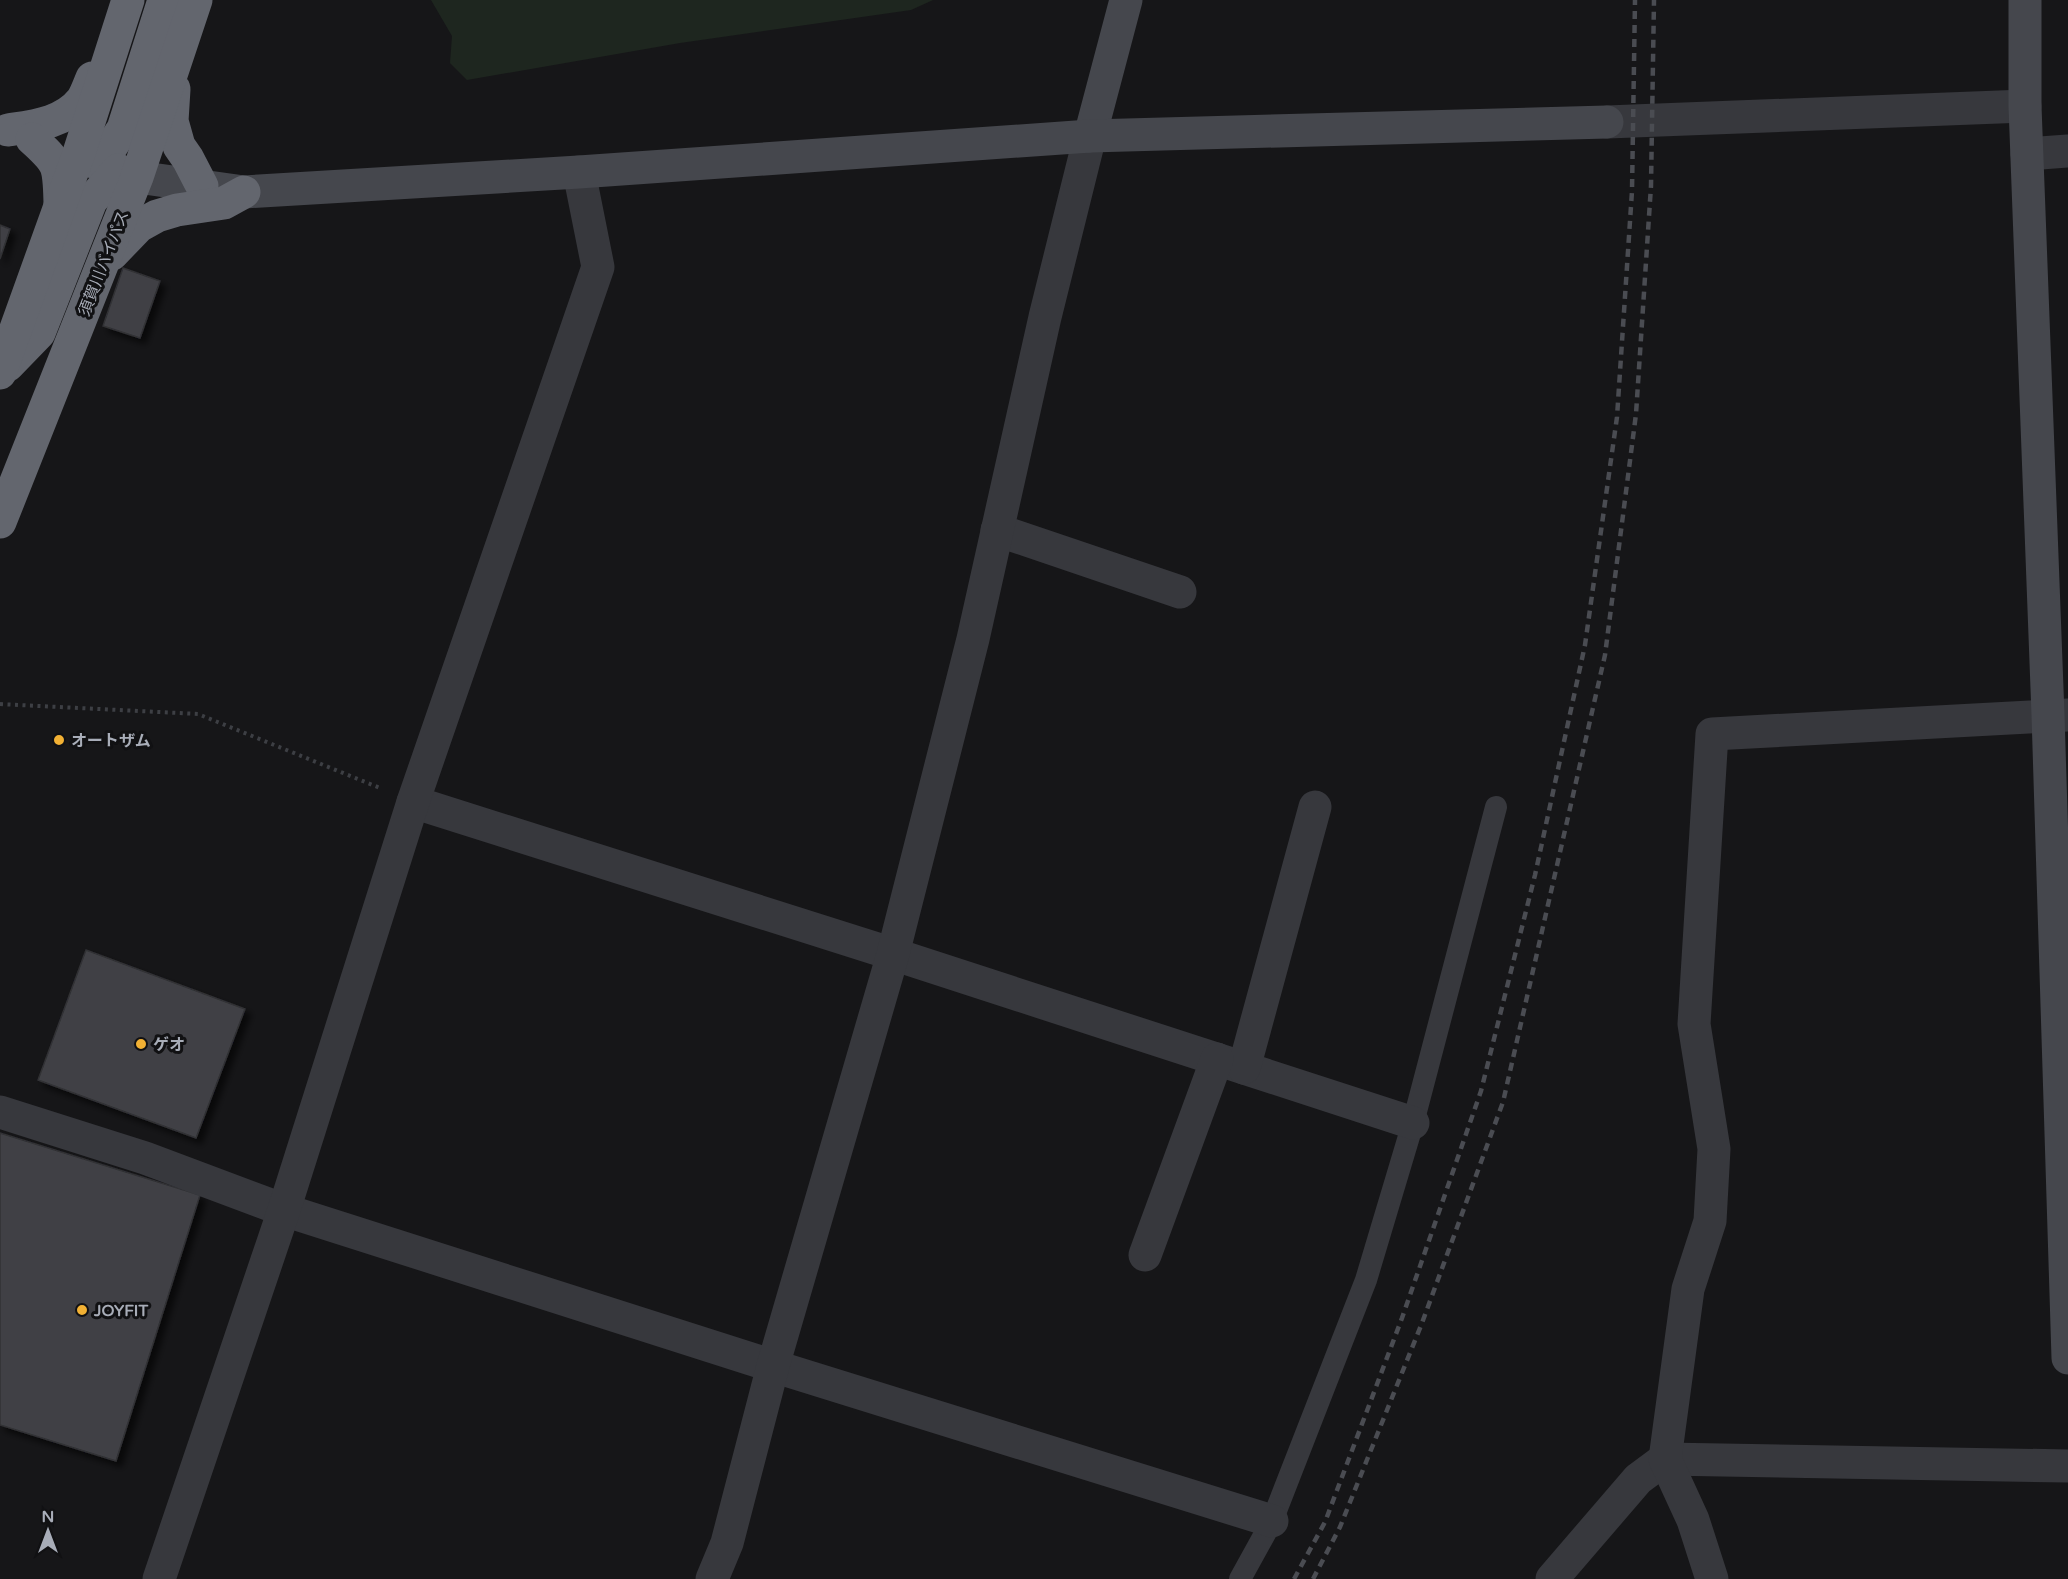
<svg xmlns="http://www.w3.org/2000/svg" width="2068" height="1579" font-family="'Varela Round','Noto Sans JP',sans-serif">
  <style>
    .green { fill: #1e261f }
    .building { fill: #404145; stroke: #303034; stroke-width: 1.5; filter: url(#shadow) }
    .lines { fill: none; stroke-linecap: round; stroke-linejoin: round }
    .path { stroke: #3d3f44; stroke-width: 4; stroke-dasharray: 3 4.5; stroke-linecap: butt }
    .lane { stroke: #37383d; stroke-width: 22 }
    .street { stroke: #37383d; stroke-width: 33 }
    .secondary { stroke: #45474d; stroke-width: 33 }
    .highway { stroke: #63666e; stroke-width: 33 }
    .rail { stroke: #4a4c52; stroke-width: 4.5; stroke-dasharray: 8 6; stroke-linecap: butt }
    .poi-dot { fill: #f2b134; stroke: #111113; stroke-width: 2 }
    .labels { text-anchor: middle; stroke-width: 6; stroke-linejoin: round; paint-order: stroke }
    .street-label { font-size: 16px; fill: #a8adb8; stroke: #111113 }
    .poi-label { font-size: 16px; font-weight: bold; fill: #a8adb8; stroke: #111113; text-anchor: start }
  </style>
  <defs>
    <filter id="shadow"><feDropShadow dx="5.5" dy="5.5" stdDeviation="3" flood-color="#0009"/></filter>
  </defs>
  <rect width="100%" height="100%" fill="#161618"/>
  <path class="green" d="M 431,0 L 933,0 L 911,10 L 680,43 L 467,80 L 450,63 L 452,36 Z"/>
  <g class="building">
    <path d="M 0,225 L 10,229 L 0,259 Z"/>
    <path d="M 123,268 L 160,281 L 140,338 L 103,326 Z"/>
    <path d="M 86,950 L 245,1009 L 196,1138 L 38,1080 Z"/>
    <path d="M 0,1133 L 200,1195 L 116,1461 L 0,1425 Z"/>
  </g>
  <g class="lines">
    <path class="path" d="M 0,704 L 198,714 L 380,788"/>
    <path class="lane" d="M 1240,1579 L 1272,1521 L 1366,1280 L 1413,1123 L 1496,807"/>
    <g class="street">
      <path d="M 1607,122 L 2025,106"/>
      <path d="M 2027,154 L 2068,151"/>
      <path d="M 997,530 L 1180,592"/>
      <path d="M 413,802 L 893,954 L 1413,1123"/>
      <path d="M 1244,1068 L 1315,807"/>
      <path d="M 0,1112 L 145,1158 L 284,1210 L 773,1366 L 1272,1521"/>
      <path d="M 1145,1255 L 1217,1059"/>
      <path d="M 159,1579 L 284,1210 L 413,802 L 598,267 L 579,172"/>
      <path d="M 712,1579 L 727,1543 L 773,1366 L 893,954 L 973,639 L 1045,317 L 1090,136"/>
      <path d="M 1552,1579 L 1638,1479 L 1665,1459 L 2068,1466"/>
      <path d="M 1712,1579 L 1693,1520 L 1665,1459 L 1688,1289 L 1710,1221 L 1714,1149 L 1694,1024 L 1712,734 L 2068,715"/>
    </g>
    <g class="secondary">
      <path d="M 2025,0 L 2025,106 L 2048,715 L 2068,1358"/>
      <path d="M 1090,136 L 1126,0"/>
      <path d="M 111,168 L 137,177 L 244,192 L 579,172 L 1090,136 L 1607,122"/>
    </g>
    <g class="highway">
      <path d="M 174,89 L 172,121 L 179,146 L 188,159 L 202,186"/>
      <path d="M 8,130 C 34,126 64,123 82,100 C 86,94 89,85 92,78"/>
      <path d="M 32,139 C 60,164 59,166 60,203"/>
      <path d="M 93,162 L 109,150 L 123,129 L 164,0"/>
      <path d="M 112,254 L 139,226 L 157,216 L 177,210 L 224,203 L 244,192"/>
      <path d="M 8,365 L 39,333 L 91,201 L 118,170"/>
      <path d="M 0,373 L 78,156 L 128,0"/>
      <path d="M 0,522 L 137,177 L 196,0"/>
    </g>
    <g class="rail">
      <path d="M 1294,1579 L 1325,1522 L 1402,1318 L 1481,1091 L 1535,875 L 1585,645 L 1617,417 L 1632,191 L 1635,0"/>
      <path d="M 1313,1579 L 1340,1527 L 1422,1323 L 1503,1102 L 1605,655 L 1636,414 L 1651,186 L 1654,0"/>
    </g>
  </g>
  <g class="poi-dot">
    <circle cx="59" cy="740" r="6"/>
    <circle cx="141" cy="1044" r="6"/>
    <circle cx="82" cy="1310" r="6"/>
  </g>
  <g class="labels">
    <g class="street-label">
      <text transform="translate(103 263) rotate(-69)" y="6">須賀川バイパス</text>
    </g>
    <g class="poi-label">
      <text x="71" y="746">オートザム</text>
      <text x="153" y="1050">ゲオ</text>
      <text x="94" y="1316">JOYFIT</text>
    </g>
  </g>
  <g transform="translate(48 1531)" stroke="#111113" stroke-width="4.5" paint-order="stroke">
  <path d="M0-4.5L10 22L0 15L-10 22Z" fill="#a8adb8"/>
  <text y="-9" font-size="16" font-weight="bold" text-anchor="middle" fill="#a8adb8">N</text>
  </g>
</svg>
